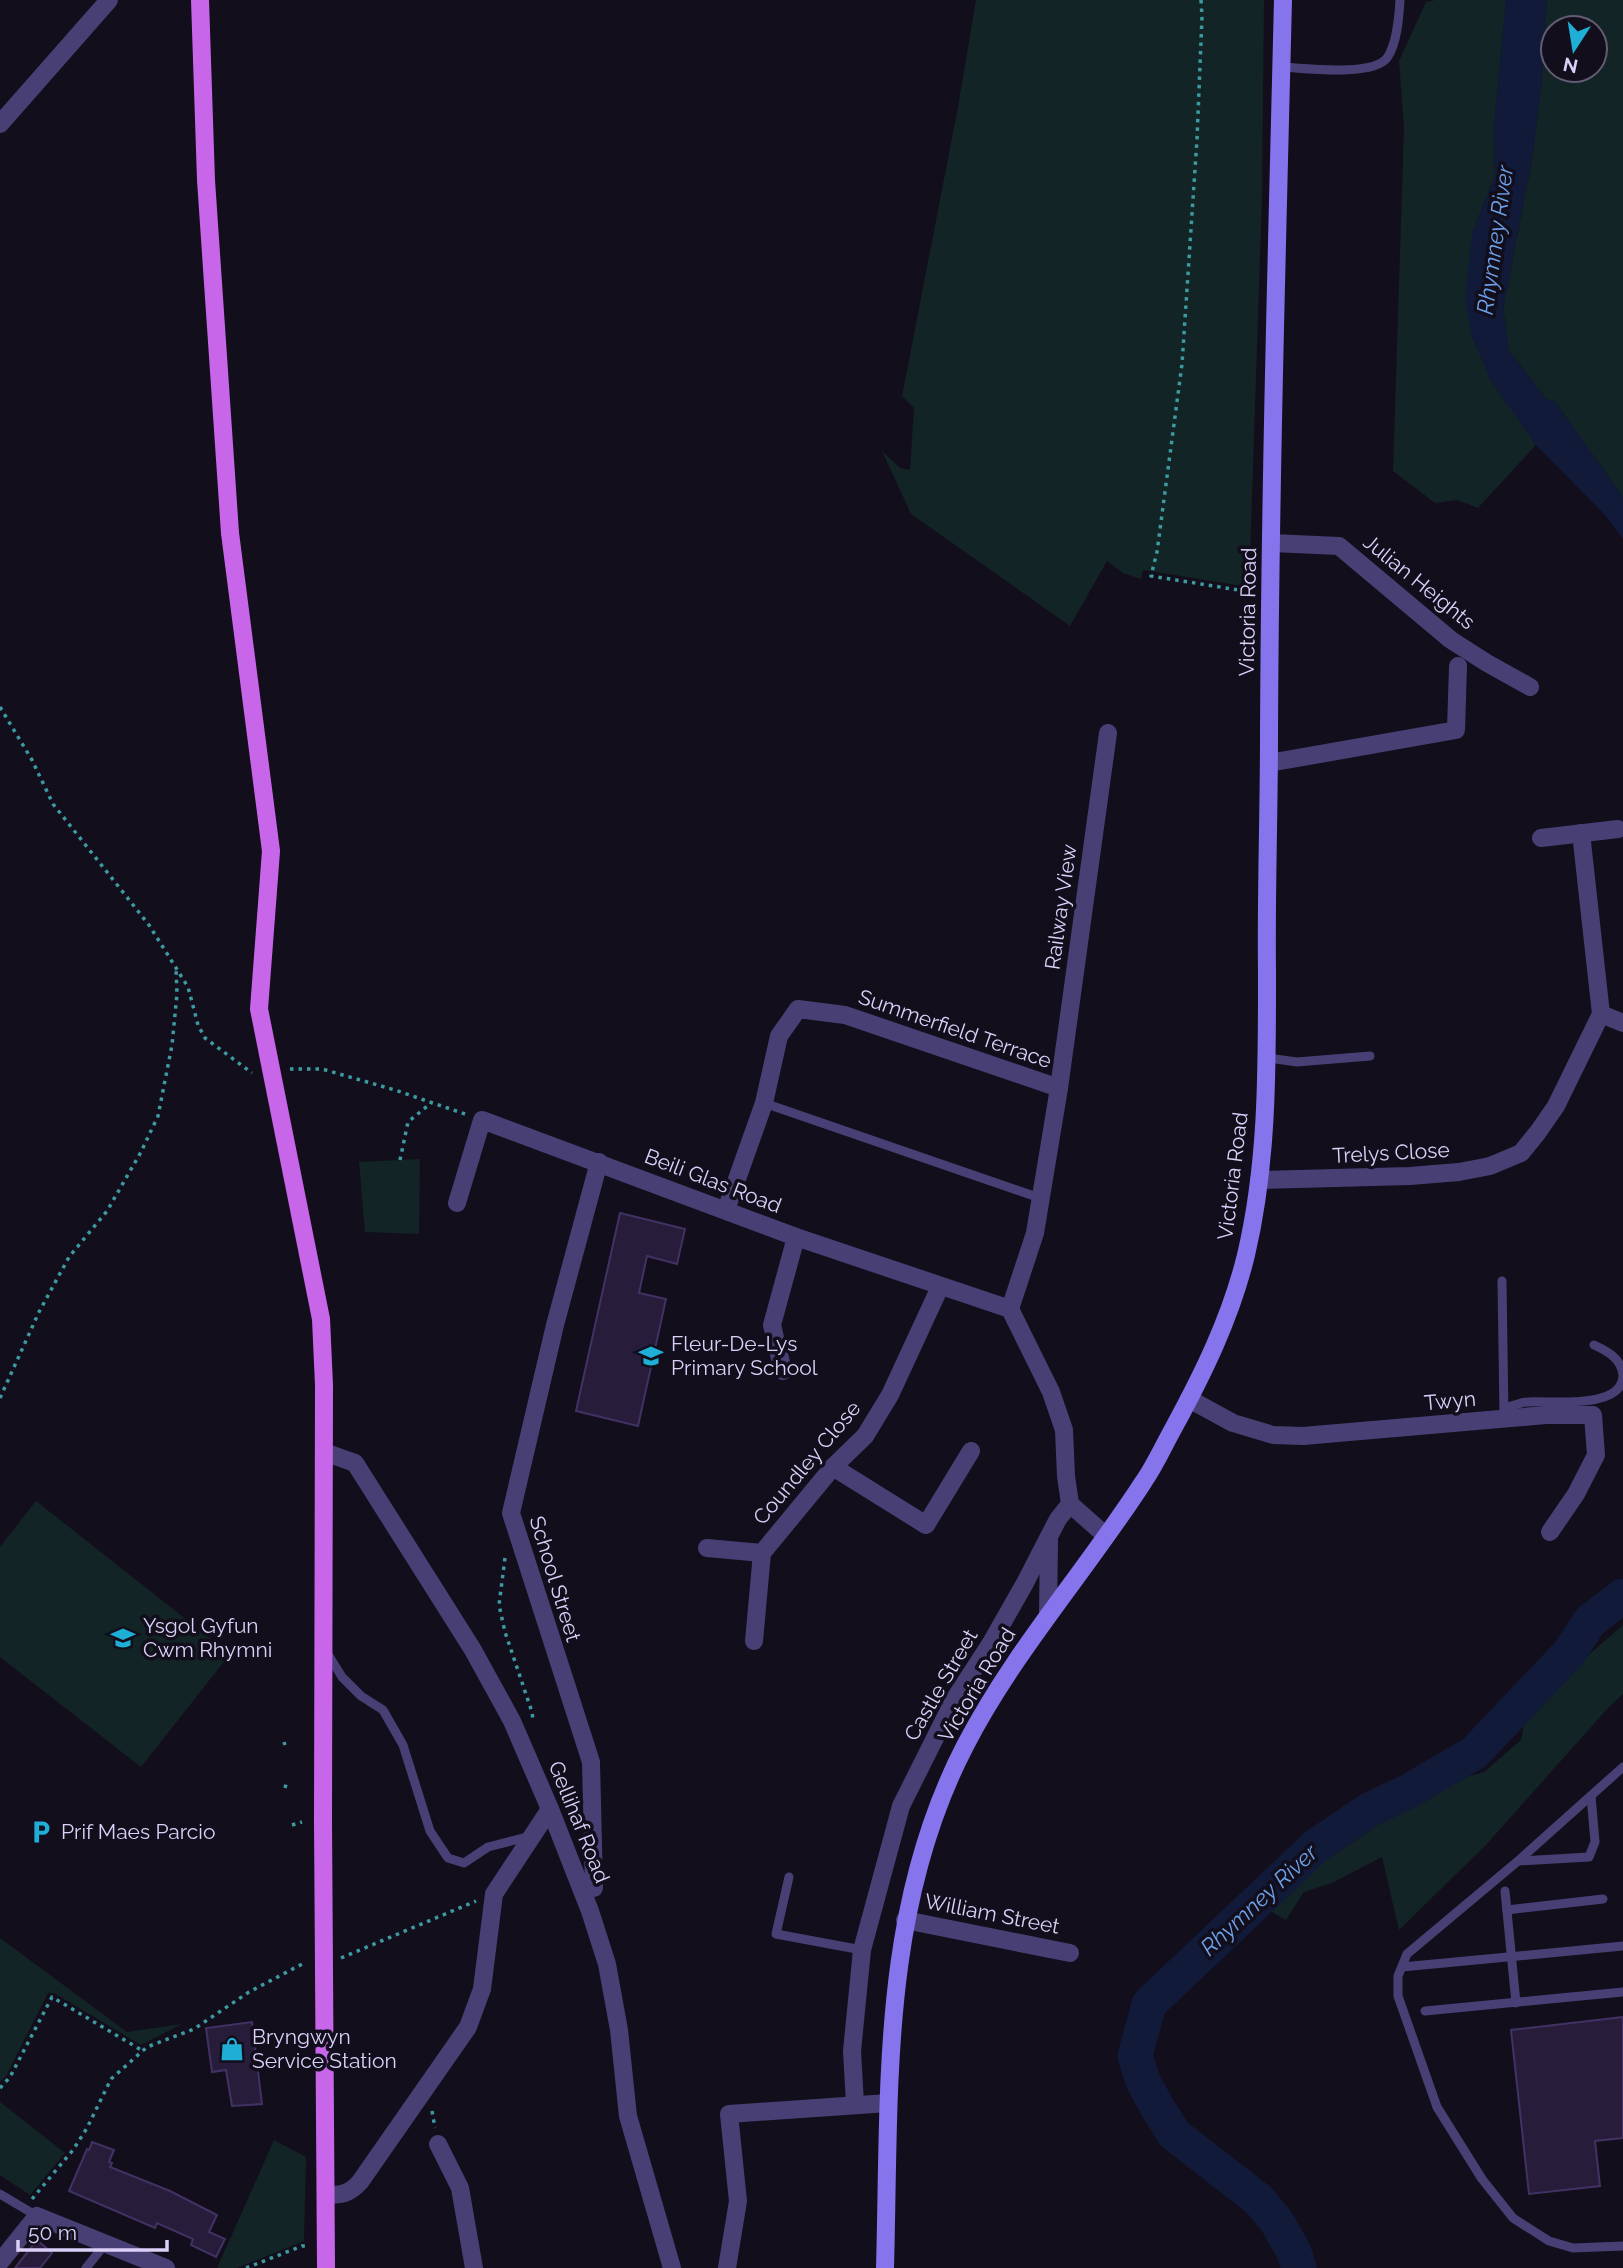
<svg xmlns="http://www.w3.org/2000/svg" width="1623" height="2268" font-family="Raleway,sans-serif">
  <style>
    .green { fill: #122425; fill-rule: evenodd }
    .water { fill: #111b39 }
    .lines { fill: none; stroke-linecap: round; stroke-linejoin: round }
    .river { stroke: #111b39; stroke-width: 35 }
    .building { fill: #271d3b; stroke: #423264; stroke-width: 2 }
    .path { stroke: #3d9aa0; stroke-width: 3.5; stroke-dasharray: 3.5 5; stroke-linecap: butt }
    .lane { stroke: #484075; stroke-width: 9 }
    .street { stroke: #484075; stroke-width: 18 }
    .secondary { stroke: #8574eb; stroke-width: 18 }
    .primary { stroke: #c866e9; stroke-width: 18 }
    .labels { text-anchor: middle; stroke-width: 7; stroke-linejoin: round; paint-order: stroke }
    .street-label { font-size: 21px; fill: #dad0f8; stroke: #120e1c }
    .poi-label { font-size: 21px; fill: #dad0f8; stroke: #120e1c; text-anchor: start }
    .water-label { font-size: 23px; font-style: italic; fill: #6ca1ea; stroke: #120e1c }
  </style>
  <rect width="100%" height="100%" fill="#120e1c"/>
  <g class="green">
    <path d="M 976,0 L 1264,0 L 1262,197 L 1249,587 L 1143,570 L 1141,579 L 1123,573 L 1107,561 L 1070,626 L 911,514 L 882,451 L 900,468 L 910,470 L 914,408 L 902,396 L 957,112 Z"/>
    <path d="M 1435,0 L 1506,0 L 1494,126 L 1495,176 L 1472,233 L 1472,336 L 1491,380 L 1536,445 L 1478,508 L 1457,500 L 1435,503 L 1393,471 L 1404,128 L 1399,61 L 1426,2 Z"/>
    <path d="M 1547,0 L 1623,0 L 1623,497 L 1555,402 L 1545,398 L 1509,350 L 1503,309 L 1532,159 L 1541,89 ZM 1553,28 L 1595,28 L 1595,70 L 1553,70 Z"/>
    <path d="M 420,1159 L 419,1234 L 365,1232 L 359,1162 Z"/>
    <path d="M 36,1501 L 230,1654 L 141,1767 L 0,1657 L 0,1547 Z"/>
    <path d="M 1623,1625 L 1623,1694 L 1608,1708 L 1486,1845 L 1399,1930 L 1382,1857 L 1332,1883 L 1304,1892 L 1286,1920 L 1270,1911 L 1328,1858 L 1355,1841 L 1392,1814 L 1429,1799 L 1460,1779 L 1484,1772 L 1521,1740 L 1525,1718 L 1584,1659 Z"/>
    <path d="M 0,1938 L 127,2032 L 182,2024 L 141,2045 L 54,1993 L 48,1993 L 6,2076 L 0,2082 Z"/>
    <path d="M 0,2102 L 65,2153 L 30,2195 L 0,2175 Z"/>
    <path d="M 274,2140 L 306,2157 L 304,2241 L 237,2268 L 217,2268 Z"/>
  </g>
  <path class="water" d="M 1506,0 L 1547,0 L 1541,89 L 1532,159 L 1503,309 L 1509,350 L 1545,398 L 1555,402 L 1623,497 L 1623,539 L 1605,515 L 1536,445 L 1491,381 L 1472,336 L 1465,301 L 1472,233 L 1495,176 L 1494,126 Z"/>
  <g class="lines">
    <path class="river" d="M 1299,2268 L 1294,2252 L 1277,2222 L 1259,2200 L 1174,2134 L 1156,2105 L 1143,2081 L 1135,2056 L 1149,2004 L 1316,1846 L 1369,1810 L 1409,1791 L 1474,1753 L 1569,1653 L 1590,1621 L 1623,1596"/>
  </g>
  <g class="building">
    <path d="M 620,1213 L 685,1229 L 677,1264 L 647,1256 L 639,1293 L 666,1299 L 638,1426 L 576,1411 Z"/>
    <path d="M 1623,2017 L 1623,2138 L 1595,2141 L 1600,2186 L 1529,2194 L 1511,2030 Z"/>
    <path d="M 252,2022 L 262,2104 L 232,2106 L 226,2070 L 212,2072 L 206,2028 Z"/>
    <path d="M 92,2142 L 114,2150 L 109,2162 L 112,2163 L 110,2167 L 170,2191 L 217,2215 L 209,2232 L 225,2239 L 216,2257 L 191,2245 L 193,2239 L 157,2223 L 155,2228 L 69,2191 L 87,2149 L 89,2150 Z"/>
    <path d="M 37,2240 L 52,2253 L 40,2268 L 15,2268 Z"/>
  </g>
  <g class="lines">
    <g class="path">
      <path d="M 1201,0 L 1202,17 L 1197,139 L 1182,364 L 1157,552 L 1151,576 L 1251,592"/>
      <path d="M 0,707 L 32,760 L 53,804 L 149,925 L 188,987 L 198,1025 L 205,1038 L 252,1073"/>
      <path d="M 290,1069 L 322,1069 L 395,1090 L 465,1114"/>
      <path d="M 400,1160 L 408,1122 L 431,1103"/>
      <path d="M 0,1398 L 39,1312 L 69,1257 L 107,1211 L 141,1152 L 158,1116 L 172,1045 L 177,994 L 176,968"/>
      <path d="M 505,1558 L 499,1605 L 505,1632 L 532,1712 L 533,1720"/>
      <path d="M 284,1742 L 285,1745"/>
      <path d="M 285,1788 L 286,1784"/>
      <path d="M 292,1825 L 302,1822"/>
      <path d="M 341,1958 L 476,1901"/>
      <path d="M 0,2088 L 10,2077 L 52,1997 L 143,2051"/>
      <path d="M 432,2111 L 435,2128"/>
      <path d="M 32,2199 L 73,2150 L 87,2128 L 111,2079 L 147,2047 L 194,2029 L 249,1992 L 306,1962"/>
      <path d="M 246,2268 L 302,2246 L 307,2246"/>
    </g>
    <g class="lane">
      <path d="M 1281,67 C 1304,68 1372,77 1387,58 C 1397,44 1399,17 1400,0"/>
      <path d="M 1268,1058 L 1297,1062 L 1370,1056"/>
      <path d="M 764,1103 L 1040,1198"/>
      <path d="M 1502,1281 L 1504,1417"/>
      <path d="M 1505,1417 L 1511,1406 C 1516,1405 1522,1402 1527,1402 C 1548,1400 1623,1411 1623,1375 C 1621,1358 1607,1351 1594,1345"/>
      <path d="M 326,1651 L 342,1677 L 361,1696 L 383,1710 L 403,1745 L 430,1831 L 448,1858 L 464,1863 L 488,1847 L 531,1836"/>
      <path d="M 1623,1767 L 1518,1861 L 1407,1954 L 1398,1976 L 1398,1996 L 1437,2107 L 1482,2179 L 1513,2218 L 1549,2241 L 1573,2248 L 1623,2246"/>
      <path d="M 1518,1861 L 1589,1857 L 1595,1842 L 1591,1796"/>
      <path d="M 789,1877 L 776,1934 L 862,1950"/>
      <path d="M 1505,1891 L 1516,2003"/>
      <path d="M 1507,1910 L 1603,1899"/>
      <path d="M 1402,1967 L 1623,1946"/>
      <path d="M 1425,2011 L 1623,1992"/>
      <path d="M 0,2194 L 37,2216"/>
      <path d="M 86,2268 L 106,2243"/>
    </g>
    <g class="street">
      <path d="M 0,124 L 109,0"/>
      <path d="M 1272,543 L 1339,546 L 1451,640 L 1487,663 L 1530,687"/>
      <path d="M 1269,763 L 1456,730 L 1458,666"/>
      <path d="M 1541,838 L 1618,829"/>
      <path d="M 1601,1014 L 1623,1023"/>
      <path d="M 1259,1180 L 1410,1176 L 1459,1172 L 1490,1166 L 1521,1153 L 1538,1132 L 1556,1106 L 1601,1014 L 1581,833"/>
      <path d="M 457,1203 L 482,1120 L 796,1237 L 1010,1309"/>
      <path d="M 726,1210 L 764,1103 L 779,1036 L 798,1009 L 845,1015 L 1059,1088"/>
      <path d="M 1010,1309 L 1035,1233 L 1059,1088 L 1108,733"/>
      <path d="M 783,1371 L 772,1325 L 796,1237"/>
      <path d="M 1189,1399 L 1233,1423 L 1273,1435 L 1303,1436 L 1546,1415 L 1593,1415 L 1596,1455 L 1576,1494 L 1550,1532"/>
      <path d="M 324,1452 L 355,1463 L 473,1650 L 512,1721 L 550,1809 L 590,1911 L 607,1964 L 619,2030 L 628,2116 L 672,2268"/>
      <path d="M 833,1467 L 926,1525 L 971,1451"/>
      <path d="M 1070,1504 L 1105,1535"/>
      <path d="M 707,1548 L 762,1553"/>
      <path d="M 1048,1615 L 1049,1541"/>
      <path d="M 754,1641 L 762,1553 L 833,1467 L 865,1436 L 890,1395 L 940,1287"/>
      <path d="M 594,1888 L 591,1762 L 511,1513 L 555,1325 L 599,1162"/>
      <path d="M 905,1920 L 1070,1953"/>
      <path d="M 855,2104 L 852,2051 L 862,1950 L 901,1806 L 954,1700 L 991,1643 L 1025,1583 L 1058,1519 L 1070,1504 L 1066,1476 L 1064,1430 L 1051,1392 L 1010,1309"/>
      <path d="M 438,2144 L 460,2188 L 474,2268"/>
      <path d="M 326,2195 C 342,2195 349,2194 360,2182 L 468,2027 L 482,1989 L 494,1894 L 550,1809"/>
      <path d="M 0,2262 L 37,2216 L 166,2268"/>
      <path d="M 727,2268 L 738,2201 L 729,2114 L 888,2103"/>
    </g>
    <path class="secondary" d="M 885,2268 C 890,2089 880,1910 965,1746 C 1014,1651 1086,1571 1144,1481 C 1155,1465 1163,1447 1173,1429 C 1203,1374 1231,1317 1246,1255 C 1268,1162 1267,1067 1267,972 C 1266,893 1269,814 1269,735 C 1270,490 1277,245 1283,0"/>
    <path class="primary" d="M 200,0 L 206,180 L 230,533 L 271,851 L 259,1009 L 321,1319 L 324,1385 L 323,1821 L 326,2268"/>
  </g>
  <defs>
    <g id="school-bare" transform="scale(1.89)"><path d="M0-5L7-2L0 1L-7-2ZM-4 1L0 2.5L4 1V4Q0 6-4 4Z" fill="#1eaed6" stroke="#120e1c" stroke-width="2.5" paint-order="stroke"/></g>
    <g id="parking-bare" transform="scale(1.89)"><path d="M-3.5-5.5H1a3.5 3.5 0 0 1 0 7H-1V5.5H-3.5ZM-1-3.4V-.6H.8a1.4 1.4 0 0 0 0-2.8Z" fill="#1eaed6" stroke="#120e1c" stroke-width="2.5" paint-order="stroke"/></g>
    <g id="shop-bare" transform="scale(1.89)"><path d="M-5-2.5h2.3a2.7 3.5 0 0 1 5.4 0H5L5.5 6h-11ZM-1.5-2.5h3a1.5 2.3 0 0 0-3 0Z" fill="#1eaed6" stroke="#120e1c" stroke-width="2.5" paint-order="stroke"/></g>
  </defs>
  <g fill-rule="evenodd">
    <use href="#school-bare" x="651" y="1356"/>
    <use href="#school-bare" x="123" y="1638"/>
    <use href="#parking-bare" x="41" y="1832"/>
    <use href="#shop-bare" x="232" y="2049"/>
  </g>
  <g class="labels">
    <g class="street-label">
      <text transform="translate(1419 582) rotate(39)" y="7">Julian Heights</text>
      <text transform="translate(1248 612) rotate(-89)" y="7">Victoria Road</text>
      <text transform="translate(1061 907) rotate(-82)" y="7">Railway View</text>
      <text transform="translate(955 1029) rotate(19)" y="7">Summerfield Terrace</text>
      <text transform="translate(1391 1153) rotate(-3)" y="7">Trelys Close</text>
      <text transform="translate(1233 1176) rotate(-83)" y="7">Victoria Road</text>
      <text transform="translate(713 1181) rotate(21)" y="7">Beili Glas Road</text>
      <text transform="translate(1450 1401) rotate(-5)" y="7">Twyn</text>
      <text transform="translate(807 1463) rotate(-50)" y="7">Coundley Close</text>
      <text transform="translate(555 1579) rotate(73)" y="7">School Street</text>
      <text transform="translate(941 1685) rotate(-60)" y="7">Castle Street</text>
      <text transform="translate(977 1685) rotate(-59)" y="7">Victoria Road</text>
      <text transform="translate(579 1822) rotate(68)" y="7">Gellihaf Road</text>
      <text transform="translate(992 1914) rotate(11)" y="7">William Street</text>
    </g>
    <g class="poi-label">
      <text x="671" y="1351">Fleur-De-Lys<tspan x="671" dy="24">Primary School</tspan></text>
      <text x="143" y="1633">Ysgol Gyfun<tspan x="143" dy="24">Cwm Rhymni</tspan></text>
      <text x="61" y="1839">Prif Maes Parcio</text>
      <text x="252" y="2044">Bryngwyn<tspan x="252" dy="24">Service Station</tspan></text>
    </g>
    <g class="water-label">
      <text transform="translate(1495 240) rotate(-82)" y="8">Rhymney River</text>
      <text transform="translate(1259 1900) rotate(-43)" y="8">Rhymney River</text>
    </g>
  </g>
  <g transform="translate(1574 49) rotate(192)"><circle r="33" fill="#120e1c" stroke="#625c74" stroke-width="2"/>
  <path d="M0-5L12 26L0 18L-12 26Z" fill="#1eaed6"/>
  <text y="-10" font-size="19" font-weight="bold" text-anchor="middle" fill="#dad0f8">N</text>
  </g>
  <path d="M18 2240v10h149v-10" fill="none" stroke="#dad0f8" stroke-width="3.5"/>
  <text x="28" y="2240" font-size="21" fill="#dad0f8" stroke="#120e1c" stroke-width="5" paint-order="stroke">50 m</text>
</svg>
